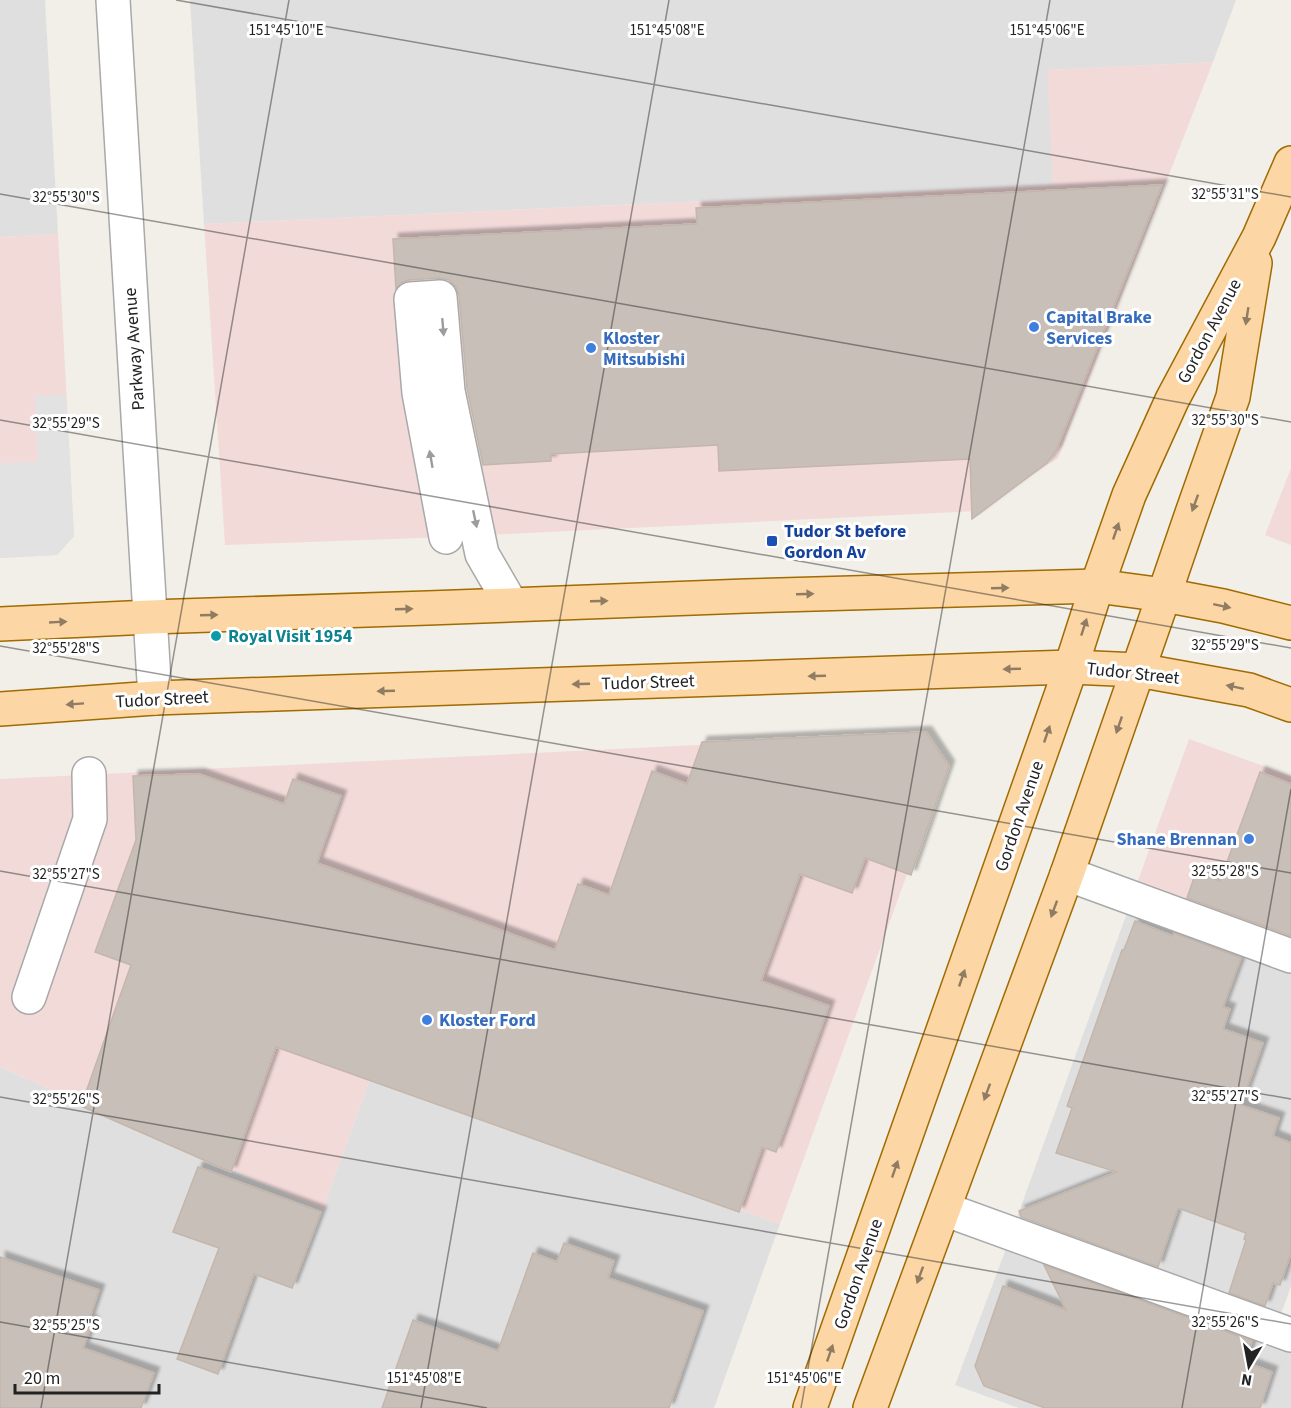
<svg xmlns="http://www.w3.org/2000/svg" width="1291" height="1408" font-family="'Source Sans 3',sans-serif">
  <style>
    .residential { fill: #e0dfdf }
    .commercial { fill: #f2dad9 }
    .parking { fill: #e2e2e2 }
    .building { fill: #c7bfb8; stroke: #c4b6ab; stroke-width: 1.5; filter: url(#shadow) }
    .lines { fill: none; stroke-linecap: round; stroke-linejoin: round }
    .minor-casing { stroke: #a9a9a9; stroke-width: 36 }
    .major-casing { stroke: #a06b00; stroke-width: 36 }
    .minor { stroke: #fff; stroke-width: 33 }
    .major { stroke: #fcd6a4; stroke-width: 33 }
    .oneway { fill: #8f7c63 }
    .oneway2 { fill: #9c9c9c }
    .ticks { fill: none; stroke: #222; stroke-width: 1.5; stroke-opacity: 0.45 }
    .shop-dot { fill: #3f7fe0; stroke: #fff; stroke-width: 2 }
    .transit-dot { fill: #1a4fb4; stroke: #fff; stroke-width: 2 }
    .culture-dot { fill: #0f9aa8; stroke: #fff; stroke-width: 2 }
    .labels { text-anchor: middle; stroke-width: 6; stroke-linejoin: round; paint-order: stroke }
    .shop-label { font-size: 18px; font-weight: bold; fill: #366cbe; stroke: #fff; text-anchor: start }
    .street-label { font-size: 18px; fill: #222; stroke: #fff }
    .transit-label { font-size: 18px; font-weight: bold; fill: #164399; stroke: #fff; text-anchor: start }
    .culture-label { font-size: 18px; font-weight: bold; fill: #0d838f; stroke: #fff; text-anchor: start }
    .ticks-label { font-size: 15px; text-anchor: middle; fill: #222; stroke: #fff; stroke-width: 6; stroke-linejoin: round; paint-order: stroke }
  </style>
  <defs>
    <filter id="shadow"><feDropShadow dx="5.5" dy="-5.5" stdDeviation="1.5" flood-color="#0004"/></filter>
  </defs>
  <rect width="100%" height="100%" fill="#f2efe9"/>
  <g class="residential">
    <path d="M 0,0 L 45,0 L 58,234 L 0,237 Z"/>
    <path d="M 190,0 L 1236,0 L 1213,62 L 1048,70 L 1054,185 L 204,224 Z"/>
    <path d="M 1128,910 L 1291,970 L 1291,1286 L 1280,1317 L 1015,1223 Z"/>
    <path d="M 0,1067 L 235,1171 L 323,1209 L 370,1079 L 780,1224 L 714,1408 L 0,1408 Z"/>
    <path d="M 1007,1246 L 1291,1349 L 1291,1408 L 1019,1408 L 955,1385 Z"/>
  </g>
  <g class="commercial">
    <path d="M 1213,62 L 1058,458 L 978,511 L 446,537 L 225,545 L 204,224 L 1053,185 L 1047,70 Z"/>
    <path d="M 58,234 L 74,536 L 57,555 L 0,558 L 0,237 Z"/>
    <path d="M 1291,468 L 1291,545 L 1265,535 Z"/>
    <path d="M 926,734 L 947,764 L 780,1224 L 370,1079 L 323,1209 L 235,1171 L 0,1067 L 0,779 Z"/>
    <path d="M 1189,739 L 1291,776 L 1291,946 L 1135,889 Z"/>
  </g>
  <path class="parking" d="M 66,395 L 74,536 L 57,555 L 0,558 L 0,463 L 38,462 L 35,396 Z"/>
  <g class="building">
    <path d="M 1162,185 L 1056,451 L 1047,463 L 972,519 L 970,459 L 719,471 L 718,445 L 551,454 L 551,461 L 483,465 L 467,388 L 459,295 L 456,287 L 449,280 L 439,278 L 409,280 L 401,283 L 396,289 L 393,239 L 697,224 L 696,208 Z"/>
    <path d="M 926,732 L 949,766 L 911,875 L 865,858 L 852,893 L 800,874 L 761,981 L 829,1006 L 776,1152 L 762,1147 L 739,1212 L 276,1047 L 231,1172 L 81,1106 L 131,965 L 95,952 L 136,840 L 133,776 L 199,774 L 284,804 L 293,779 L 341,796 L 317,863 L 555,950 L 578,884 L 609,895 L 652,771 L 687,784 L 702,742 Z"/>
    <path d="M 1260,772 L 1291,784 L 1291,936 L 1187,898 L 1196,872 L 1220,881 Z"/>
    <path d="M 1135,921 L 1173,936 L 1174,933 L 1241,958 L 1223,1007 L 1230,1009 L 1223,1029 L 1263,1043 L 1241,1105 L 1279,1118 L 1273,1136 L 1291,1143 L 1291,1253 L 1280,1285 L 1273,1283 L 1265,1306 L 1229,1293 L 1246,1240 L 1244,1239 L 1246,1233 L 1178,1208 L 1158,1267 L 1021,1217 L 1019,1211 L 1117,1172 L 1056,1153 L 1072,1108 L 1067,1106 L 1122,950 L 1124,950 Z"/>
    <path d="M 198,1167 L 321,1212 L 292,1288 L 254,1274 L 218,1374 L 177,1359 L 219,1248 L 173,1232 Z"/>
    <path d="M 564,1243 L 614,1261 L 608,1278 L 703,1311 L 669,1408 L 382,1408 L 413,1320 L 498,1351 L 533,1253 L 557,1262 Z"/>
    <path d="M 0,1257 L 99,1290 L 89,1320 L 93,1322 L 83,1348 L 154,1373 L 141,1408 L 0,1408 Z"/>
    <path d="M 1044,1265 L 1252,1341 L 1245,1362 L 1272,1372 L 1260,1408 L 1045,1408 L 984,1386 L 975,1366 L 1003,1286 L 1066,1310 Z"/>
  </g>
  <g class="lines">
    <g class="minor-casing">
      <g id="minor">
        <path d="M 113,0 L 155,698"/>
        <path d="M 446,537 L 419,393 L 411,299 L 440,297 L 448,391 L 482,554 L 511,604"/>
        <path d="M 1067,874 L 1291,956"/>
        <path d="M 29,997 L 90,819 L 89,774"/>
        <path d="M 944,1209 L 1291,1335"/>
      </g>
    </g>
    <g class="major-casing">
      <g id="major">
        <path d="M 0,624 L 150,617 L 428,608 L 746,596 L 1097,586 L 1164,595 L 1223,606 L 1291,623"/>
        <path d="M 0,709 L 155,698 L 1071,667 L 1138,670 L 1249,690 L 1291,705"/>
        <path d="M 810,1408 L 1071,667 L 1097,586 L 1129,495 L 1172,400 L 1259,237 L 1291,163"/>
        <path d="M 870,1408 L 1067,874 L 1164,595 L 1191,516 L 1233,397 L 1255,263"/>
      </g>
    </g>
    <use href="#minor" class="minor"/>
    <use href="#major" class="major"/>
  </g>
  <defs><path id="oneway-solid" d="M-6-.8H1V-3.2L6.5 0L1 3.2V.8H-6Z" transform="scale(1.5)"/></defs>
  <g class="oneway">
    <use href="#oneway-solid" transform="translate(1247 316) rotate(99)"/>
    <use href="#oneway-solid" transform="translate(1195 503) rotate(110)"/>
    <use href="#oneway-solid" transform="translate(1116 531) rotate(-71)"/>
    <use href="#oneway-solid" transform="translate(1000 588) rotate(-2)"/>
    <use href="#oneway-solid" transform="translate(805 594) rotate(-2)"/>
    <use href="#oneway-solid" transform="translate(599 601) rotate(-2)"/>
    <use href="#oneway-solid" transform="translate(1222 606) rotate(12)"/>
    <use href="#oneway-solid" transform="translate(404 609) rotate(-2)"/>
    <use href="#oneway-solid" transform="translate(209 615) rotate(-2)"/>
    <use href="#oneway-solid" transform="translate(58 622) rotate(-3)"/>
    <use href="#oneway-solid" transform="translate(1084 627) rotate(-72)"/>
    <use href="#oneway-solid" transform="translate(1012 669) rotate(178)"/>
    <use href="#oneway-solid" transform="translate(817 676) rotate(178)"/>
    <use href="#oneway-solid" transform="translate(581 684) rotate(178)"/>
    <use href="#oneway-solid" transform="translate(1235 687) rotate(-168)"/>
    <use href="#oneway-solid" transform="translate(386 691) rotate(178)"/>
    <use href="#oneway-solid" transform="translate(75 704) rotate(176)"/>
    <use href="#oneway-solid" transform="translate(1119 725) rotate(109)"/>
    <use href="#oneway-solid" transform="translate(1047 734) rotate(-71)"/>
    <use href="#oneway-solid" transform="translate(1054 909) rotate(110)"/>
    <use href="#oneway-solid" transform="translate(962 978) rotate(-71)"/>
    <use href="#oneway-solid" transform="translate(987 1092) rotate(110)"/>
    <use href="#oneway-solid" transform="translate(895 1169) rotate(-71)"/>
    <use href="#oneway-solid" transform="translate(920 1275) rotate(110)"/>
    <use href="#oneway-solid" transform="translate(830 1353) rotate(-71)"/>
  </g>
  <g class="oneway2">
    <use href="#oneway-solid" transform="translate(443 327) rotate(85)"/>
    <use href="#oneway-solid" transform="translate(431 459) rotate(-100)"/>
    <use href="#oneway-solid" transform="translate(475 519) rotate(78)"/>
  </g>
  <path class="ticks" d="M 176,0 L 1291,197M 0,194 L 1291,422M 0,420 L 1291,648M 0,646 L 1291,873M 0,871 L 1291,1099M 0,1097 L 1291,1324M 0,1322 L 487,1408M 41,1408 L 289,0M 421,1408 L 669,0M 801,1408 L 1050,0M 1182,1408 L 1291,789"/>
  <g class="shop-dot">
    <circle cx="1034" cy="327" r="6"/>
    <circle cx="591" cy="348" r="6"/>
    <circle cx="1249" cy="839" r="6"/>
    <circle cx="427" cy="1020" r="6"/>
  </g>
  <rect class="transit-dot" x="766" y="535" width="12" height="12" rx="3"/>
  <circle class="culture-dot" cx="216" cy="636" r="6"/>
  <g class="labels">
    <g class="shop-label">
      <text x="1046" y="323">Capital Brake<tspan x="1046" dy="21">Services</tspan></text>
      <text x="603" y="344">Kloster<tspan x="603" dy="21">Mitsubishi</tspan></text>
      <text x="1237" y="845" text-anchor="end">Shane Brennan</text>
      <text x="439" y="1026">Kloster Ford</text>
    </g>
    <g class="street-label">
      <text transform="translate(1209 331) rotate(-62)" y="6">Gordon Avenue</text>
      <text transform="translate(134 349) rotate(-94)" y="6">Parkway Avenue</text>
      <text transform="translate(1133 673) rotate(6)" y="6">Tudor Street</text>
      <text transform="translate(648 682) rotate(-2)" y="6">Tudor Street</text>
      <text transform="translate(162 699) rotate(-3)" y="6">Tudor Street</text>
      <text transform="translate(1019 816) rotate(-71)" y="6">Gordon Avenue</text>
      <text transform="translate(858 1274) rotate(-71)" y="6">Gordon Avenue</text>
    </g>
    <g class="transit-label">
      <text x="784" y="537">Tudor St before<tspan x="784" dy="21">Gordon Av</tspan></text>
    </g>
    <g class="culture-label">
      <text x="228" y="642">Royal Visit 1954</text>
    </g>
  </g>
  <g class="ticks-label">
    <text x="286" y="35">151°45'10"E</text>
    <text x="667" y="35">151°45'08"E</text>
    <text x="1047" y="35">151°45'06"E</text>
    <text x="1225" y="199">32°55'31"S</text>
    <text x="66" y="202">32°55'30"S</text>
    <text x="1225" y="425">32°55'30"S</text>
    <text x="66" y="428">32°55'29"S</text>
    <text x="1225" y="650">32°55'29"S</text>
    <text x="66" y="653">32°55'28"S</text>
    <text x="1225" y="876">32°55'28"S</text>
    <text x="66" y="879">32°55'27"S</text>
    <text x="1225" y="1101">32°55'27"S</text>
    <text x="66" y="1104">32°55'26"S</text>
    <text x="1225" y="1327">32°55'26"S</text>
    <text x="66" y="1330">32°55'25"S</text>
    <text x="424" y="1383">151°45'08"E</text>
    <text x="804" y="1383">151°45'06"E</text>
  </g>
  <g transform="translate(1249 1366) rotate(190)" stroke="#ffffff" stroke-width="4.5" paint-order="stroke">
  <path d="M0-4.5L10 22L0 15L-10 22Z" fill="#222222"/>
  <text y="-9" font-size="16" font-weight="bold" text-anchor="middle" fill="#222222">N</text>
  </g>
  <path d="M15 1384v9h144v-9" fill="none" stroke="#222222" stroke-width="3"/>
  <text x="24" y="1384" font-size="18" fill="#222222" stroke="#ffffff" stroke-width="4.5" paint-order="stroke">20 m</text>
</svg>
